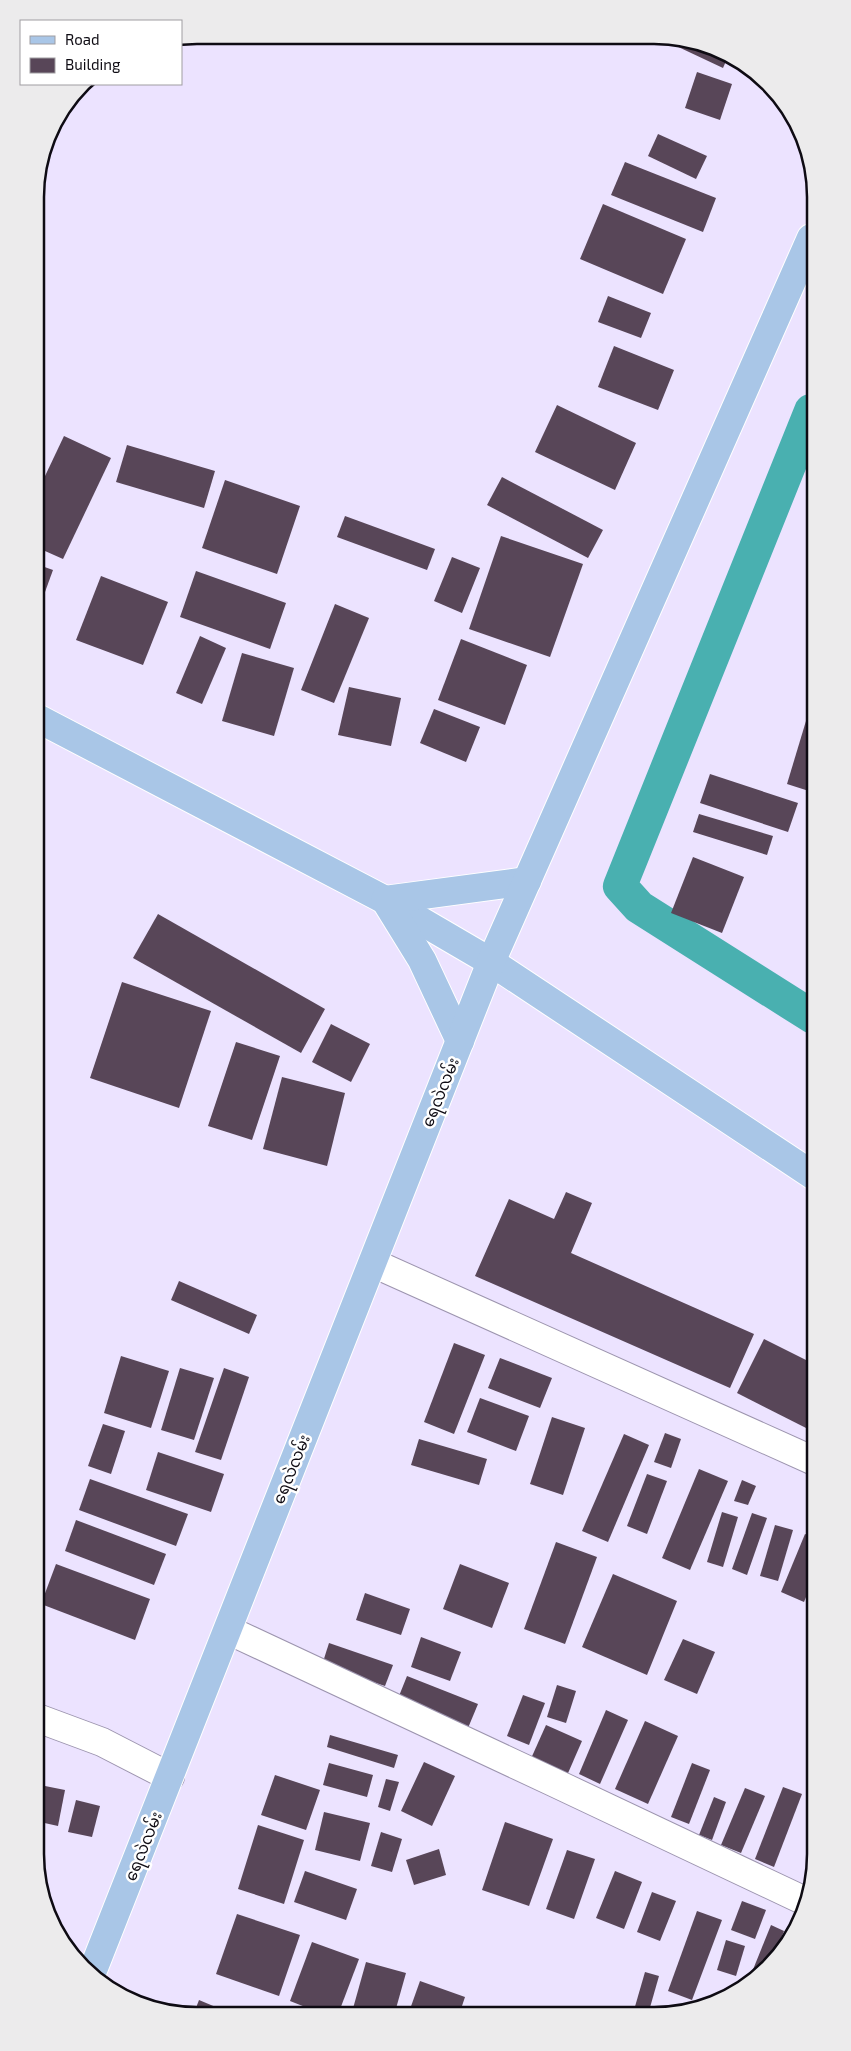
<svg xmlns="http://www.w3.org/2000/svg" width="851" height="2051" font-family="'Exo 2','Noto Sans Myanmar',sans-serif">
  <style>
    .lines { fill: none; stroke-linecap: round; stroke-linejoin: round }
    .canal { stroke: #49b0b0; stroke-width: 34 }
    .building { fill: #584658 }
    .minor-casing { stroke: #9d95af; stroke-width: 30 }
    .major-casing { stroke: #fff; stroke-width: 30 }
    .minor { stroke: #fff; stroke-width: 28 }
    .major { stroke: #a9c6e7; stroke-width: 28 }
    .labels { text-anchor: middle; stroke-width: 5; stroke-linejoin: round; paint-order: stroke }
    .street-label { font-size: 16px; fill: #0e0b13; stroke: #fff }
    .rim { fill: none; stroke: #0e0b13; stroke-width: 2.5 }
  </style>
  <rect width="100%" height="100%" fill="#ece3ff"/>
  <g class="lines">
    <path class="canal" d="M 811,411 L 620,886 L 639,907 L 813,1017"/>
  </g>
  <g class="building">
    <path d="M 674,38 L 686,38 L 727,59 L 723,68 L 672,44 Z"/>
    <path d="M 697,72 L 732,84 L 720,120 L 685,108 Z"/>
    <path d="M 658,134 L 707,156 L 696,179 L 648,156 Z"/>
    <path d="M 625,162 L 716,198 L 703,232 L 611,195 Z"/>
    <path d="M 603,204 L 686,239 L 663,294 L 580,259 Z"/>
    <path d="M 608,296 L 651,313 L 641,338 L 598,322 Z"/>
    <path d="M 614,346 L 674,370 L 658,410 L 598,387 Z"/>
    <path d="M 557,405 L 636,443 L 615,490 L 535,452 Z"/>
    <path d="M 64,436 L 111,458 L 63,559 L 36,547 L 36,495 Z"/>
    <path d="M 127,445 L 215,471 L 204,508 L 116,482 Z"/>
    <path d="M 502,477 L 603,530 L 588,558 L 487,505 Z"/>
    <path d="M 225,480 L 300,506 L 277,574 L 202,548 Z"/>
    <path d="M 345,516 L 435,549 L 427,570 L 337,537 Z"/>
    <path d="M 501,536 L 583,564 L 550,657 L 469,629 Z"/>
    <path d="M 452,557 L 480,568 L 462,613 L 434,601 Z"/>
    <path d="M 36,564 L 53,570 L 37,614 Z"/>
    <path d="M 196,571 L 286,603 L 270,649 L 180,617 Z"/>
    <path d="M 101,576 L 168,602 L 143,665 L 76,640 Z"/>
    <path d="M 335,604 L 369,618 L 334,703 L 301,690 Z"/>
    <path d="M 200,636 L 226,648 L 202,704 L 176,693 Z"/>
    <path d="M 461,639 L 527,665 L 505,725 L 438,700 Z"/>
    <path d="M 242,653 L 294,668 L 274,736 L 222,721 Z"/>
    <path d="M 349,687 L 401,698 L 391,746 L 338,735 Z"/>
    <path d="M 812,701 L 812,792 L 787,784 Z"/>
    <path d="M 434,709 L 480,727 L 466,762 L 420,743 Z"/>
    <path d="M 710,774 L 798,803 L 788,832 L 700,803 Z"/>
    <path d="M 699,814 L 773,836 L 767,855 L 693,832 Z"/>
    <path d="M 693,857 L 744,877 L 722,933 L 671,913 Z"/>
    <path d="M 158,914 L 325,1009 L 301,1053 L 133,958 Z"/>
    <path d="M 122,982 L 211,1011 L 179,1108 L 90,1078 Z"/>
    <path d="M 331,1024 L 370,1044 L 351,1082 L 312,1062 Z"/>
    <path d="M 236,1042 L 280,1056 L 252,1140 L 208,1126 Z"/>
    <path d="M 282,1077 L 345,1093 L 327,1166 L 263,1149 Z"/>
    <path d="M 566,1192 L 592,1203 L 571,1253 L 754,1334 L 730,1388 L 475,1276 L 509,1199 L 554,1219 Z"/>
    <path d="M 179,1281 L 257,1315 L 249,1334 L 171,1300 Z"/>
    <path d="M 764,1339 L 814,1364 L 814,1432 L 737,1393 Z"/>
    <path d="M 454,1343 L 485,1355 L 454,1434 L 424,1422 Z"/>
    <path d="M 121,1356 L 169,1371 L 151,1428 L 104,1413 Z"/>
    <path d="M 500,1358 L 552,1378 L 540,1408 L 488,1388 Z"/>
    <path d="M 180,1368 L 214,1378 L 194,1440 L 161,1430 Z"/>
    <path d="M 224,1368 L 249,1377 L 221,1460 L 195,1452 Z"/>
    <path d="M 480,1398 L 529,1416 L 516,1451 L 467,1432 Z"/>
    <path d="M 552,1417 L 585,1428 L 563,1495 L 530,1484 Z"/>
    <path d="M 103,1424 L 125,1431 L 111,1474 L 88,1466 Z"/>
    <path d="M 665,1433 L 681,1439 L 671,1468 L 654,1462 Z"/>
    <path d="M 624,1434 L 649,1445 L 608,1542 L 582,1531 Z"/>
    <path d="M 419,1439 L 487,1459 L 479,1485 L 411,1465 Z"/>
    <path d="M 158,1452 L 224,1474 L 211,1512 L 146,1490 Z"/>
    <path d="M 699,1469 L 728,1481 L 690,1570 L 662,1558 Z"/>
    <path d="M 647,1474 L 667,1481 L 647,1534 L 627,1526 Z"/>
    <path d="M 90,1479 L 188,1514 L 176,1546 L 79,1510 Z"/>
    <path d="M 742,1480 L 756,1486 L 748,1505 L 734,1501 Z"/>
    <path d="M 722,1512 L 738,1517 L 723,1567 L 707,1562 Z"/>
    <path d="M 752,1513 L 767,1518 L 747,1575 L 732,1569 Z"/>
    <path d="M 76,1520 L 166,1554 L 154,1585 L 65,1551 Z"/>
    <path d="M 775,1525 L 793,1530 L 778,1581 L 760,1576 Z"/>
    <path d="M 805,1534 L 815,1538 L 815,1575 L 804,1602 L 781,1592 Z"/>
    <path d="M 556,1542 L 597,1557 L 565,1644 L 524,1629 Z"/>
    <path d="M 56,1564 L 150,1599 L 135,1640 L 41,1604 Z"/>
    <path d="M 460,1564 L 509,1583 L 492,1628 L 443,1609 Z"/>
    <path d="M 613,1574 L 677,1601 L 647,1675 L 582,1647 Z"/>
    <path d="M 365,1593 L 410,1609 L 401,1635 L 356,1620 Z"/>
    <path d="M 421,1637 L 461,1652 L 450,1681 L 411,1667 Z"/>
    <path d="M 683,1639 L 715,1652 L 697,1694 L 664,1680 Z"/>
    <path d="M 329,1643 L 393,1665 L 385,1686 L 322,1665 Z"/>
    <path d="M 407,1676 L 478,1704 L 468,1728 L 397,1701 Z"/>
    <path d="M 557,1685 L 576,1691 L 566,1723 L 547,1717 Z"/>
    <path d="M 523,1695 L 545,1703 L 529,1745 L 507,1736 Z"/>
    <path d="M 606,1710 L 628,1720 L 600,1784 L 579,1774 Z"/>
    <path d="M 645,1721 L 678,1736 L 648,1804 L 615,1789 Z"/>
    <path d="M 546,1725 L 582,1741 L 565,1780 L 529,1763 Z"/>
    <path d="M 330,1735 L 398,1755 L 394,1768 L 327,1747 Z"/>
    <path d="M 424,1762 L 455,1776 L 432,1826 L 401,1811 Z"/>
    <path d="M 329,1763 L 373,1775 L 367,1797 L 323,1785 Z"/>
    <path d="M 692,1763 L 710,1770 L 689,1824 L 671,1817 Z"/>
    <path d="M 275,1775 L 320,1790 L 306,1830 L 261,1815 Z"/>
    <path d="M 386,1779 L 399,1782 L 390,1811 L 378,1807 Z"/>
    <path d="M 40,1785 L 65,1790 L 58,1826 L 40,1822 Z"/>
    <path d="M 783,1787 L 802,1794 L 774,1867 L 755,1859 Z"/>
    <path d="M 745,1788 L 765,1796 L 741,1853 L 721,1845 Z"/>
    <path d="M 714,1797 L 726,1802 L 712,1840 L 699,1835 Z"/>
    <path d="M 76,1800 L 100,1806 L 92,1837 L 68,1832 Z"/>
    <path d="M 324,1812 L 370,1823 L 360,1861 L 315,1850 Z"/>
    <path d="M 505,1822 L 553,1839 L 529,1906 L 482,1890 Z"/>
    <path d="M 258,1825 L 304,1840 L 284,1904 L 238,1889 Z"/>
    <path d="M 381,1832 L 402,1839 L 392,1872 L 371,1866 Z"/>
    <path d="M 439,1849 L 446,1875 L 414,1885 L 406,1860 Z"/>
    <path d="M 567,1850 L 595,1859 L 574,1919 L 546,1909 Z"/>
    <path d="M 816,1857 L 816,1865 L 810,1890 L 803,1887 Z"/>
    <path d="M 305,1871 L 357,1889 L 346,1920 L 294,1902 Z"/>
    <path d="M 615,1871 L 642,1882 L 624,1929 L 596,1918 Z"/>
    <path d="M 652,1892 L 676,1901 L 660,1941 L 637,1932 Z"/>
    <path d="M 742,1901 L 766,1910 L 755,1939 L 731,1930 Z"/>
    <path d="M 697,1911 L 722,1920 L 692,2000 L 668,1991 Z"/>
    <path d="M 237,1914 L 300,1935 L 279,1996 L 216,1974 Z"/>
    <path d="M 771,1925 L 784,1931 L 771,1964 L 746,1987 Z"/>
    <path d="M 726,1940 L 745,1946 L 736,1976 L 717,1970 Z"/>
    <path d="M 312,1942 L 359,1959 L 339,2012 L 318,2012 L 290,2001 Z"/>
    <path d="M 366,1962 L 406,1973 L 395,2012 L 352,2012 Z"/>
    <path d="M 645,1972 L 659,1976 L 649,2011 L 636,2011 L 634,2010 Z"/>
    <path d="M 420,1981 L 465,1997 L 460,2012 L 409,2012 Z"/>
    <path d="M 199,2000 L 230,2013 L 194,2013 Z"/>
  </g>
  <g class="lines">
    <g class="minor-casing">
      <g id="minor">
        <path d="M 373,1263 L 814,1461"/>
        <path d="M 228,1630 L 553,1782 L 807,1902"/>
        <path d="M 40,1719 L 102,1742 L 170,1777"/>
      </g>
    </g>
    <g class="major-casing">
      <g id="major">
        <path d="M 37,718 L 385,900 L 491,962 L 814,1176"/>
        <path d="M 460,1041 L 422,960 L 385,900 L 527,881"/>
        <path d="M 91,1975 L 491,962 L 811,238"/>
      </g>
    </g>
    <use href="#minor" class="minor"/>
    <use href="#major" class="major"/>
  </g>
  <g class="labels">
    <g class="street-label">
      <text transform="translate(440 1092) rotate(-68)" y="6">ရေလဲလမ်း</text>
      <text transform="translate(291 1469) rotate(-68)" y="6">ရေလဲလမ်း</text>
      <text transform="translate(143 1846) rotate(-68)" y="6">ရေလဲလမ်း</text>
    </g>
  </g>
  <path d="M0 0H851V2051H0ZM197 44H654A153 153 0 0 1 807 197V1854A153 153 0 0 1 654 2007H197A153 153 0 0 1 44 1854V197A153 153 0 0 1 197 44Z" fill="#ecebec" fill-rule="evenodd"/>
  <path class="rim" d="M197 44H654A153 153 0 0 1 807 197V1854A153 153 0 0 1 654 2007H197A153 153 0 0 1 44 1854V197A153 153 0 0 1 197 44Z"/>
  <rect x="20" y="20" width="162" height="65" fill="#ffffff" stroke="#9f9da1"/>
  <rect x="30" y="36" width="25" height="8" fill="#a9c6e7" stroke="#9f9da1"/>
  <text x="65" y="45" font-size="15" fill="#0e0b13">Road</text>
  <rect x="30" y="58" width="25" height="15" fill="#584658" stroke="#9f9da1"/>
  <text x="65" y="70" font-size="15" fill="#0e0b13">Building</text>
</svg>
